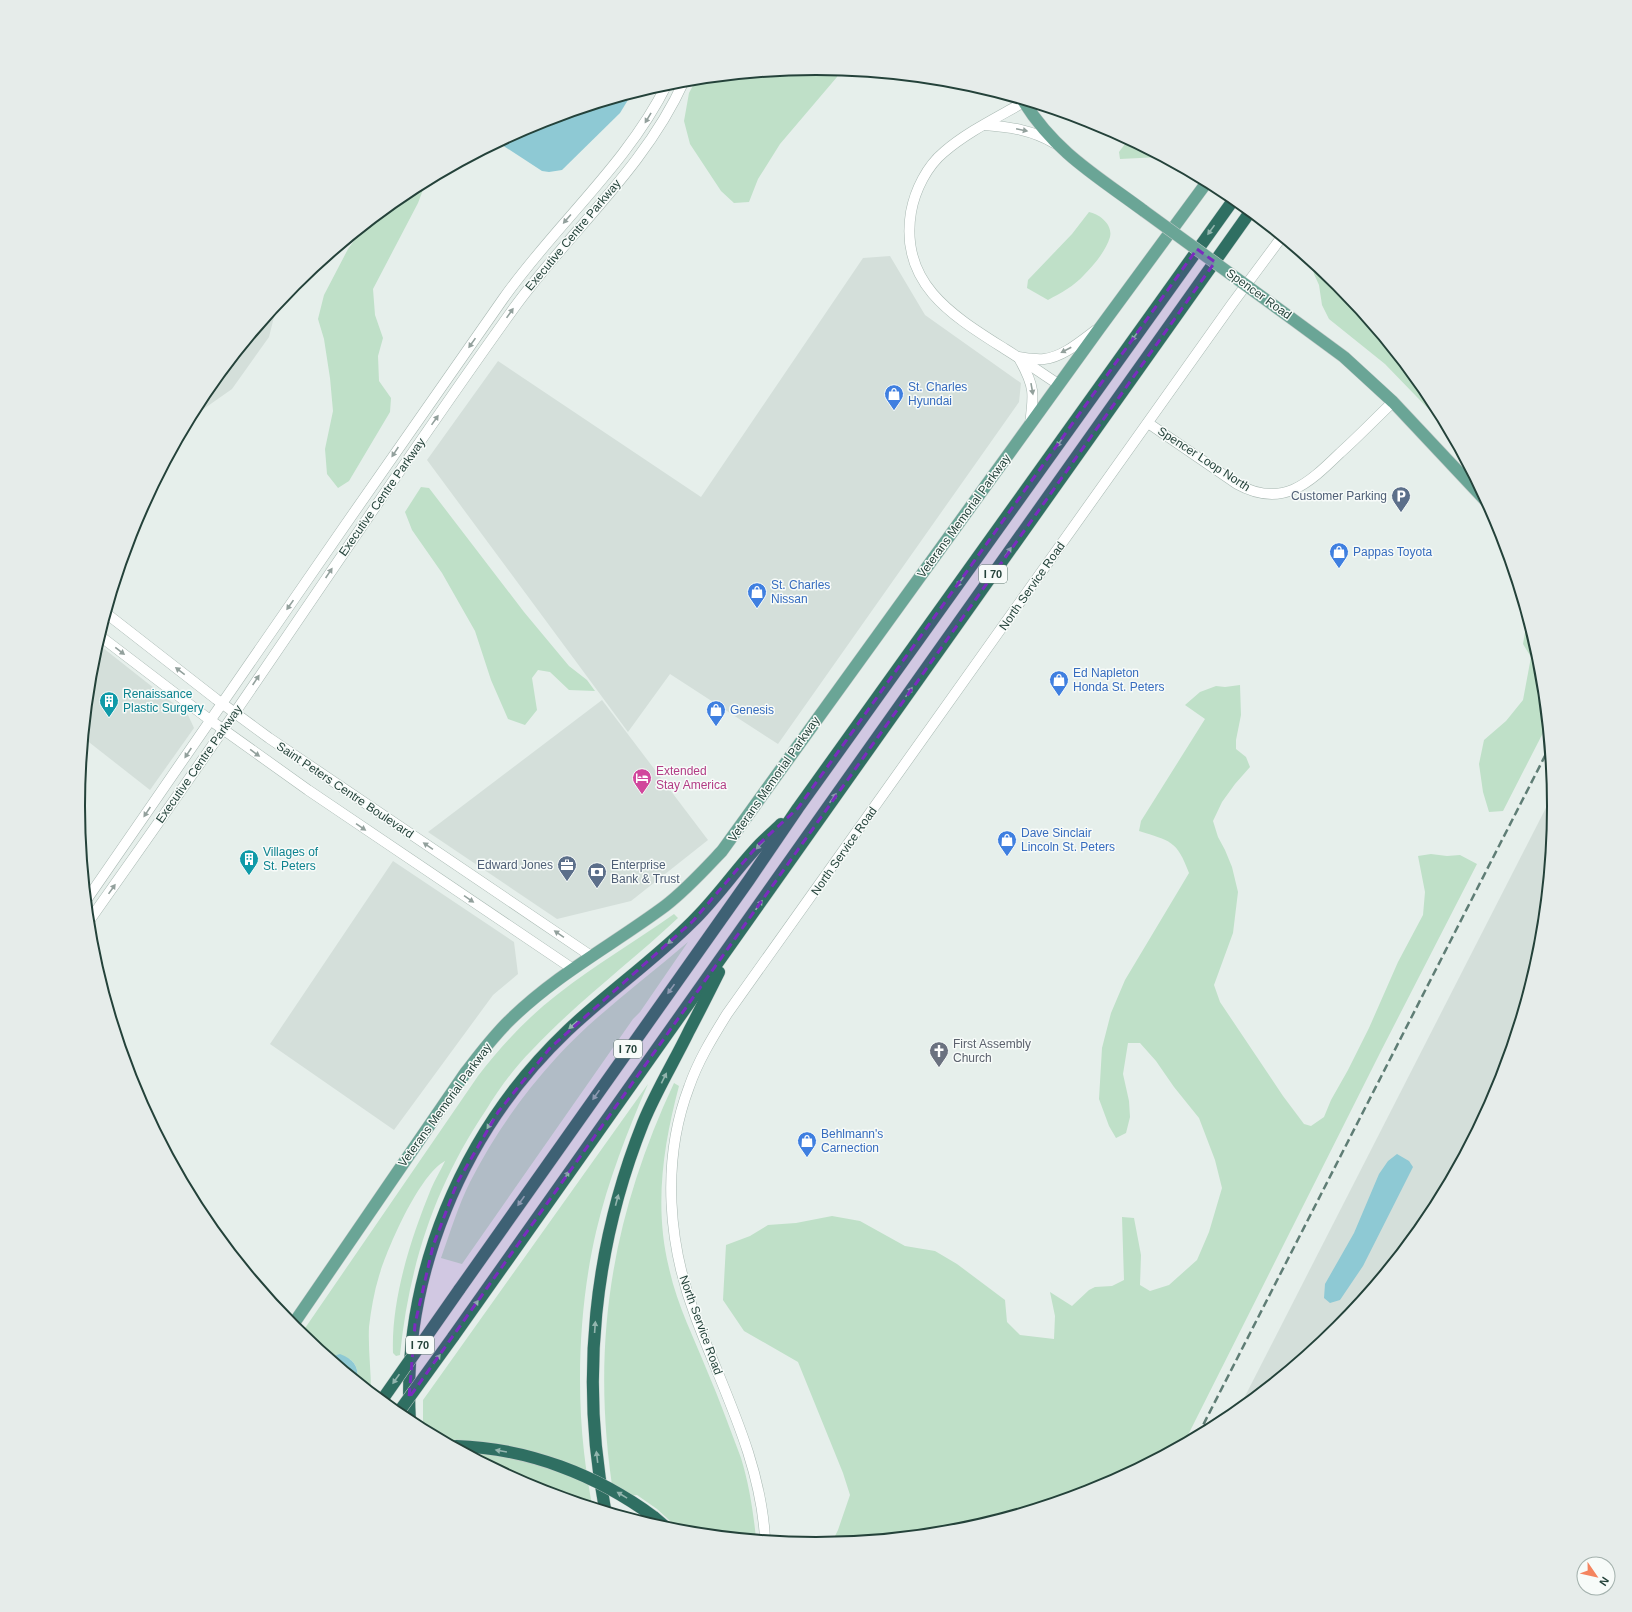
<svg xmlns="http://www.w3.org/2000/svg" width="1632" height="1612" font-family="Helvetica,sans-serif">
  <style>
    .built { fill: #d4dfda }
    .green { fill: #bfe0c8 }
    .water { fill: #8ec9d4 }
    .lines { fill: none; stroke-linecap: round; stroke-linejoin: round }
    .minor-casing { stroke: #a8b8b2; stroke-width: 11 }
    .major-casing { stroke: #c2cac8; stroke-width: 13 }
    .highway-casing { stroke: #c2cac8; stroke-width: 13 }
    .minor { stroke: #fff; stroke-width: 10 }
    .major { stroke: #6aa596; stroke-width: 12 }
    .highway { stroke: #2f6f62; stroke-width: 12 }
    .rail { stroke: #5f7d75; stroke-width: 2.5; stroke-dasharray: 8 4; stroke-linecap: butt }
    .major-bridge-casing { stroke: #c2cac8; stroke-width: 13; stroke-linecap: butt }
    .highway-bridge-casing { stroke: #c2cac8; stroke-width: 13; stroke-linecap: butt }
    .major-bridge { stroke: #6aa596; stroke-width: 12 }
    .highway-bridge { stroke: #2f6f62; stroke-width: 12 }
    .oneway { fill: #92a09c }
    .oneway2 { fill: #93b5ae }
    .marked { fill: #7b2cbf; fill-opacity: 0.2; stroke: #7b2cbf; stroke-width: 3; stroke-dasharray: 8 5; stroke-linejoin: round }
    .labels { text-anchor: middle; stroke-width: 3; stroke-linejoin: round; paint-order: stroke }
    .shield { fill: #f7fbf9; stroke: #637a73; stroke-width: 1 }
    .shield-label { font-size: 11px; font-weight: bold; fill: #24423a }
    .street-label { font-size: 12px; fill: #24423a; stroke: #f7fbf9 }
    .shop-label { font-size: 12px; fill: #366cbe; stroke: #f7fbf9; text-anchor: start }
    .service-label { font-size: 12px; fill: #4e5e75; stroke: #f7fbf9; text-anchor: end }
    .culture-label { font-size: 12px; fill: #0d838f; stroke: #f7fbf9; text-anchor: start }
    .hotel-label { font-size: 12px; fill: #b23c85; stroke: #f7fbf9; text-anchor: start }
    .worship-label { font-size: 12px; fill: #5b616d; stroke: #f7fbf9; text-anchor: start }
    .rim { fill: none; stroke: #24423a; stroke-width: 2 }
  </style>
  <rect width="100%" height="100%" fill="#e6efeb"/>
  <g class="built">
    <path d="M 890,256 L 925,315 L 1021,383 L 1019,402 L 778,744 L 670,674 L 628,732 L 427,460 L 498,361 L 701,497 L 863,258 Z"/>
    <path d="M 277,305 L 269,337 L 232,389 L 195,415 L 182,434 L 203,396 Z"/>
    <path d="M 98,644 L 188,715 L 194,728 L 150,790 L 85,739 L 92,662 Z"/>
    <path d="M 602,700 L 708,840 L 631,901 L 557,919 L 428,832 Z"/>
    <path d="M 1553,794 L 1554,806 L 1540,950 L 1498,1089 L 1429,1216 L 1338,1328 L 1238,1410 Z"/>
    <path d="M 393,861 L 514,942 L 518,974 L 493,995 L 394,1130 L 270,1044 Z"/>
  </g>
  <g class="green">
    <path d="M 816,68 L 839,70 L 837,77 L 780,144 L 758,179 L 749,202 L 734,203 L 721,191 L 690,144 L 684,121 L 689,93 L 696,80 Z"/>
    <path d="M 1128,140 L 1160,157 L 1120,159 L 1119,152 Z"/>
    <path d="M 426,182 L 418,203 L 373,289 L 375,315 L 383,338 L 378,356 L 379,381 L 391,398 L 390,412 L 349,481 L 338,488 L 327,474 L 325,449 L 333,411 L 330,378 L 324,339 L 318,319 L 324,295 L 348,249 L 364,227 L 406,192 Z"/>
    <path d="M 1089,212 C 1099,214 1113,224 1110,237 C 1106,251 1093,266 1084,275 C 1074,286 1061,293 1048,300 L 1027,288 L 1028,280 L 1072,234 Z"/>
    <path d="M 1311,262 L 1338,284 L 1430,396 L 1446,427 L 1385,364 L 1329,319 L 1322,305 L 1319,285 L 1314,274 Z"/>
    <path d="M 421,487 L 429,488 L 524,612 L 569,666 L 587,680 L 595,691 L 569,690 L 550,672 L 538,670 L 532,678 L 537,710 L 525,725 L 508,719 L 491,680 L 475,631 L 442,573 L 412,530 L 405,512 Z"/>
    <path d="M 1527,621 L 1540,662 L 1546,727 L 1503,811 L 1489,812 L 1483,792 L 1479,764 L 1484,740 L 1506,721 L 1523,700 L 1531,657 L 1523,644 Z"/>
    <path d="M 1240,685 L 1241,715 L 1236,740 L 1236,749 L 1246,757 L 1250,767 L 1235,784 L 1222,802 L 1213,821 L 1218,837 L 1225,850 L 1232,867 L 1238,892 L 1233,933 L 1214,985 L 1220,1002 L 1283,1096 L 1304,1124 L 1311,1126 L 1324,1117 L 1331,1100 L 1348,1070 L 1369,1028 L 1398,962 L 1423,915 L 1425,892 L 1418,856 L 1431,854 L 1447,856 L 1460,855 L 1477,864 L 1382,1049 L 1185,1441 L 1098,1488 L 960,1530 L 832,1542 L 838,1530 L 850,1495 L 843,1473 L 798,1362 L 744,1331 L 723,1300 L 726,1245 L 750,1236 L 768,1225 L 796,1223 L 832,1216 L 860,1221 L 905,1246 L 935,1251 L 957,1264 L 1005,1300 L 1007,1322 L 1020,1335 L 1054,1339 L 1055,1316 L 1050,1292 L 1072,1306 L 1089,1290 L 1095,1287 L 1112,1286 L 1124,1280 L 1122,1217 L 1134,1218 L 1141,1255 L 1140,1285 L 1150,1291 L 1169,1285 L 1197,1260 L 1209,1232 L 1222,1188 L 1215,1160 L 1199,1118 L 1174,1087 L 1156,1061 L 1140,1043 L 1128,1043 L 1123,1074 L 1129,1101 L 1130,1117 L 1126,1133 L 1116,1138 L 1109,1126 L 1099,1099 L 1102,1048 L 1111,1013 L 1125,980 L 1189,873 C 1177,840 1170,841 1139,831 L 1141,821 L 1205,719 L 1185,705 L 1200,692 L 1216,686 L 1225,687 Z"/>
    <path d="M 674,914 L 678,918 C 630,963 577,1002 532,1050 C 514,1068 499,1089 486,1110 C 435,1186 409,1265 400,1355 L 396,1356 L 393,1353 C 391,1299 411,1238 431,1189 C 435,1179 441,1170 445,1161 C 419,1175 388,1247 379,1276 C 374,1292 371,1310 369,1327 C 368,1349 371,1370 371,1391 L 357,1379 C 359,1366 353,1358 340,1356 C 335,1355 333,1355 330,1357 L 301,1334 L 478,1076 C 501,1046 528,1017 558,994 C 595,965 636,941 674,914 Z"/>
    <path d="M 688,942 L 640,1012 L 633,1019 L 462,1264 L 441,1258 C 450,1233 458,1206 470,1182 C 493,1137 522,1095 556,1058 C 595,1015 644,980 688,942 Z"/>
    <path d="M 674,1083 L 679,1086 C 663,1146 654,1207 669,1268 C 677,1305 694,1338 708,1373 C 720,1401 730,1429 741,1458 C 749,1484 753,1510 756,1538 L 681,1531 L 657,1509 L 637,1495 L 614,1498 C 590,1349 610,1220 674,1083 Z"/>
    <path d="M 648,1084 C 627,1132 608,1181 596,1232 C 580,1301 576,1381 584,1452 C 586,1470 589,1488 592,1506 L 533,1488 L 423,1429 L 423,1400 Z"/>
  </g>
  <g class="water">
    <path d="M 631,95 L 620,113 L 562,170 L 549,172 L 542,171 L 499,143 L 534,124 Z"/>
    <path d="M 1397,1154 L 1409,1161 L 1413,1167 L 1363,1266 L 1340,1300 L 1330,1303 L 1324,1298 L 1325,1284 L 1354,1233 L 1379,1174 L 1388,1161 Z"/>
    <path d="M 340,1354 C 353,1359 359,1366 357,1379 L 330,1357 Z"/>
  </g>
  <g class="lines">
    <g class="minor-casing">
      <g id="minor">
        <path d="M 1024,102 C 998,117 967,132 944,152 C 927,166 915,190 911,212 C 899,284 953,316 1005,349 C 1023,360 1041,373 1058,384"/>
        <path d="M 985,125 C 1010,127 1032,130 1054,143"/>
        <path d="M 1018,357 C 1026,358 1036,360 1044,359 C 1063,357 1081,341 1096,330"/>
        <path d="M 1020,360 C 1035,387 1034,394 1030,424"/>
        <path d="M 1148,423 L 1237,484 C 1282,509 1308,484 1340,453 C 1358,437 1375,419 1393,402"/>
        <path d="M 107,614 L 216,699 L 269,738 L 591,956"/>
        <path d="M 100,636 L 210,720 L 308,790 L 573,969"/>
        <path d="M 87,899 C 225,699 363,498 503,299 C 555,225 627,165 667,84"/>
        <path d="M 89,921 C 134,857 179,794 223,730 C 320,589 414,447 514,308 C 569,232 645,168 684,81"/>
        <path d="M 765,1539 C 761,1461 723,1390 696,1318 C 668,1245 661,1161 689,1087 C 698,1061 712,1038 727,1014 L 1232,304 L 1281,238"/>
      </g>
    </g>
    <g class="major-casing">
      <g id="major">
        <path d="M 1024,102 C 1056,153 1097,176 1144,211"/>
        <path d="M 1291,318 L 1344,357 L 1393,402 L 1485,500"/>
        <path d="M 292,1326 L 466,1072 C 480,1054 494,1035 511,1019 C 557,974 614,944 665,906 C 686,890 704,870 722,851 L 1099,329 L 1207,182"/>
      </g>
    </g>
    <g class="highway-casing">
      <g id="highway">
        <path d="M 459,1290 L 749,880 L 798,808 L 1234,199"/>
        <path d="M 453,1337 L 847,780 L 1250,212"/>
        <path d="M 410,1422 C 401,1277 462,1131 567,1031 C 607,993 653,961 692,922 C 717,898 736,869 760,844 C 767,837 774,831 781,824"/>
        <path d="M 605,1509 C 580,1380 594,1246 643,1123 C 656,1091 674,1062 689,1031 C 699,1012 709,992 719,972"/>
        <path d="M 654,1517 L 668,1529"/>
      </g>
    </g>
    <use href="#minor" class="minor"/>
    <use href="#major" class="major"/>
    <use href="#highway" class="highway"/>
    <path class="rail" d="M 1198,1435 L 1548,750"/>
    <g class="major-bridge-casing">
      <path id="major-bridge" d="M 1144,211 L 1291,318"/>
    </g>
    <g class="highway-bridge-casing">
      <g id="highway-bridge">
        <path d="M 382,1400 L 459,1290"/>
        <path d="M 398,1413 L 453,1337"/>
        <path d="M 456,1446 C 528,1448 597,1475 654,1517"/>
      </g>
    </g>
    <use href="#major-bridge" class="major-bridge"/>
    <use href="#highway-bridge" class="highway-bridge"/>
  </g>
  <defs><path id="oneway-solid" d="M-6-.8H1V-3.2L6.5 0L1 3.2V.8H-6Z"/></defs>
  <g class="oneway">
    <use href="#oneway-solid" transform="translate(648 118) rotate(121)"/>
    <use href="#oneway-solid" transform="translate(1022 130) rotate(12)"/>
    <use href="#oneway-solid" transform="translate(567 219) rotate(131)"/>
    <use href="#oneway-solid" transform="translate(510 313) rotate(-55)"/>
    <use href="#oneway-solid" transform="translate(472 343) rotate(125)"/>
    <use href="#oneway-solid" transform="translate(1066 350) rotate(152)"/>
    <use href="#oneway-solid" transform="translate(1032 389) rotate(80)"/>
    <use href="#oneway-solid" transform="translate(435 420) rotate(-55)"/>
    <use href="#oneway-solid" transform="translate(395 452) rotate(124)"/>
    <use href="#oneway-solid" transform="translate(329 573) rotate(-56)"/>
    <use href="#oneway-solid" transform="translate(290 605) rotate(125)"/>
    <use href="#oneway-solid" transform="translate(120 651) rotate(38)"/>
    <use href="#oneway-solid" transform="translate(180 671) rotate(-142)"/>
    <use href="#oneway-solid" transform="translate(256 680) rotate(-56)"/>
    <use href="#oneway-solid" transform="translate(188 753) rotate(124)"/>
    <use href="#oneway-solid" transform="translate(255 753) rotate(36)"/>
    <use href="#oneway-solid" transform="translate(147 812) rotate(124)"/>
    <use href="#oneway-solid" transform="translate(361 827) rotate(34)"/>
    <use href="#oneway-solid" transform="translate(428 846) rotate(-146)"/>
    <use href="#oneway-solid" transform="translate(112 889) rotate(-55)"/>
    <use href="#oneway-solid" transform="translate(469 899) rotate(34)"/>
    <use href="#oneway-solid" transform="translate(559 934) rotate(-146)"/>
  </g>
  <g class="oneway2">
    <use href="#oneway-solid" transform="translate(1211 230) rotate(126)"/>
    <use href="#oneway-solid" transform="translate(1135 336) rotate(125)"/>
    <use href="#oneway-solid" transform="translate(1060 442) rotate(125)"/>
    <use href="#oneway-solid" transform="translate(1008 552) rotate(-55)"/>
    <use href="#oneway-solid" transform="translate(960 582) rotate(125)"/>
    <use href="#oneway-solid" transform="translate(909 692) rotate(-55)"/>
    <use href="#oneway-solid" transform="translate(833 798) rotate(-55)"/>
    <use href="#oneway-solid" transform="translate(760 845) rotate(134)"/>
    <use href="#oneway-solid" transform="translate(759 905) rotate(-55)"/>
    <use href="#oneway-solid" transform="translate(672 940) rotate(138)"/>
    <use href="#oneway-solid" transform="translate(671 989) rotate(126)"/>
    <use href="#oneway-solid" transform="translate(573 1025) rotate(138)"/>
    <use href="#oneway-solid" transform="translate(664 1078) rotate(-64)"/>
    <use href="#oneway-solid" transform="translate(596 1095) rotate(125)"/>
    <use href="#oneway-solid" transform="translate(490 1124) rotate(122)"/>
    <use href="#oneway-solid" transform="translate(566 1176) rotate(-55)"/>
    <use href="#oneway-solid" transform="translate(617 1200) rotate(-75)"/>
    <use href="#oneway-solid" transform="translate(521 1201) rotate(125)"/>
    <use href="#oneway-solid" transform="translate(475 1305) rotate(-55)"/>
    <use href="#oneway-solid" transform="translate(595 1327) rotate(-86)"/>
    <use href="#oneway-solid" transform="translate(437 1359) rotate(-55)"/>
    <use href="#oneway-solid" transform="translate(396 1379) rotate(125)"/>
    <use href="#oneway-solid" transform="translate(501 1451) rotate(-170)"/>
    <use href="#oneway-solid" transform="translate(597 1457) rotate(-97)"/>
    <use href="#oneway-solid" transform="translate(622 1495) rotate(-149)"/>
  </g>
  <path class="marked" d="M 1197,249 L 1215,262 L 409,1398 L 415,1324 L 433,1246 L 457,1183 L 498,1112 L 550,1048 L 693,921 L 759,844 L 798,808 Z"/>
  <defs>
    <g id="shop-pin" transform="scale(1)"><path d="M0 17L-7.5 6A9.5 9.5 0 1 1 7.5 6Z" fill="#3f7fe0" stroke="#f7fbf9"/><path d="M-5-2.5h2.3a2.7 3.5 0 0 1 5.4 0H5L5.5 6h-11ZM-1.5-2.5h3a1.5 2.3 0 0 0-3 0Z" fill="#fff"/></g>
    <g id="parking-pin" transform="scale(1)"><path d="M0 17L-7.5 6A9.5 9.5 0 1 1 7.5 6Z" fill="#5c6f8a" stroke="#f7fbf9"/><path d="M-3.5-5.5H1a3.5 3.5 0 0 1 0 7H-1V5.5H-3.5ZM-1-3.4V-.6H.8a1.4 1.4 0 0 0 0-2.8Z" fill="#fff"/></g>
    <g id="building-pin" transform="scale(1)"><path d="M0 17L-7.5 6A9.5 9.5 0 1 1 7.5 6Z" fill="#0f9aa8" stroke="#f7fbf9"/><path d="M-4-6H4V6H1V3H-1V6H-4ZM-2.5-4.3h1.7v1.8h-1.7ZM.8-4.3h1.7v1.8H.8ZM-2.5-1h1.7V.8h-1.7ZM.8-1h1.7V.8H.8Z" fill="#fff"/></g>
    <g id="hotel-pin" transform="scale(1)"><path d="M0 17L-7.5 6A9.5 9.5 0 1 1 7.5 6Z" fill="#d1479c" stroke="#f7fbf9"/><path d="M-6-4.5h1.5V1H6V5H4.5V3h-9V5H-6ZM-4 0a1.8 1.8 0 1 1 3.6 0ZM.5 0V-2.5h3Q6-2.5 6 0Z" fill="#fff"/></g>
    <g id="office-pin" transform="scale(1)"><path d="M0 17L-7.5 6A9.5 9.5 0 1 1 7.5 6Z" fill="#5c6f8a" stroke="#f7fbf9"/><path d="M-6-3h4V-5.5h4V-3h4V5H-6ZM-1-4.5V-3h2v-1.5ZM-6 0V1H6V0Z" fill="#fff"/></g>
    <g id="bank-pin" transform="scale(1)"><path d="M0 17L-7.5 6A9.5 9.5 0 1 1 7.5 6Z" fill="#5c6f8a" stroke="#f7fbf9"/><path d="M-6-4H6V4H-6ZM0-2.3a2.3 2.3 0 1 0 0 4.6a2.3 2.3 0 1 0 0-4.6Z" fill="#fff"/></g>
    <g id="church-pin" transform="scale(1)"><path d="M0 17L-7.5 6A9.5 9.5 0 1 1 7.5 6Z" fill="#6b7280" stroke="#f7fbf9"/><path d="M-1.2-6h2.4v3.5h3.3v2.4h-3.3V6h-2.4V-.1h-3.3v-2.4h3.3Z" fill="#fff"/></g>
  </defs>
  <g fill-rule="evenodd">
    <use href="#shop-pin" x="894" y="394"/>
    <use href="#parking-pin" x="1401" y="496"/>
    <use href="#shop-pin" x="1339" y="552"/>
    <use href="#shop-pin" x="757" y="592"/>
    <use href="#shop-pin" x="1059" y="680"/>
    <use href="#building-pin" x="109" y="701"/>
    <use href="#shop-pin" x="716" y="710"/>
    <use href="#hotel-pin" x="642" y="778"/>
    <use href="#shop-pin" x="1007" y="840"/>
    <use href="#building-pin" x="249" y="859"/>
    <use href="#office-pin" x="567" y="865"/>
    <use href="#bank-pin" x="597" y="872"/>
    <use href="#church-pin" x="939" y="1051"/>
    <use href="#shop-pin" x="807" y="1141"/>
  </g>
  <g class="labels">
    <g class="shield">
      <rect x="979" y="565" width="28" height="18" rx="3"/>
      <rect x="614" y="1040" width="28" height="18" rx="3"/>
      <rect x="406" y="1336" width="28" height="18" rx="3"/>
    </g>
    <g class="shield-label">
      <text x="993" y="578">I 70</text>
      <text x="628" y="1053">I 70</text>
      <text x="420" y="1349">I 70</text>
    </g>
    <g class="street-label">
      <text transform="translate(573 235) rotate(-50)" y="4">Executive Centre Parkway</text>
      <text transform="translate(1259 294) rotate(36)" y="4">Spencer Road</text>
      <text transform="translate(1204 459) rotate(33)" y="4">Spencer Loop North</text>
      <text transform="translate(382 497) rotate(-55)" y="4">Executive Centre Parkway</text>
      <text transform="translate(964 516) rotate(-54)" y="4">Veterans Memorial Parkway</text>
      <text transform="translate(1032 586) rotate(-55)" y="4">North Service Road</text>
      <text transform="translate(199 764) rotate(-55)" y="4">Executive Centre Parkway</text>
      <text transform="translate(774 779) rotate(-55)" y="4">Veterans Memorial Parkway</text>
      <text transform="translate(345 790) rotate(34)" y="4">Saint Peters Centre Boulevard</text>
      <text transform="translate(844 851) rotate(-55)" y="4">North Service Road</text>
      <text transform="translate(445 1105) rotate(-54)" y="4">Veterans Memorial Parkway</text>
      <text transform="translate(701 1325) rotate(70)" y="4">North Service Road</text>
    </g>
    <g class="shop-label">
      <text x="908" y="391">St. Charles<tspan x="908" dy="14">Hyundai</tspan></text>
      <text x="1353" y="556">Pappas Toyota</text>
      <text x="771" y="589">St. Charles<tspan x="771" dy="14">Nissan</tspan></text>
      <text x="1073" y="677">Ed Napleton<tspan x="1073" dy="14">Honda St. Peters</tspan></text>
      <text x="730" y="714">Genesis</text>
      <text x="1021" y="837">Dave Sinclair<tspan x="1021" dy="14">Lincoln St. Peters</tspan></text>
      <text x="821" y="1138">Behlmann's<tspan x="821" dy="14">Carnection</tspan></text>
    </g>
    <g class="service-label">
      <text x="1387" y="500">Customer Parking</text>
      <text x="553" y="869">Edward Jones</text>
      <text x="611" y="869" text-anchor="start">Enterprise<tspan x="611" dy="14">Bank &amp; Trust</tspan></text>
    </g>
    <g class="culture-label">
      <text x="123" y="698">Renaissance<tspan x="123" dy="14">Plastic Surgery</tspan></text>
      <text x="263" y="856">Villages of<tspan x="263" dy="14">St. Peters</tspan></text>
    </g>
    <g class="hotel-label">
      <text x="656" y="775">Extended<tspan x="656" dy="14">Stay America</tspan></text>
    </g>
    <g class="worship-label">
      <text x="953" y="1048">First Assembly<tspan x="953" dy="14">Church</tspan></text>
    </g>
  </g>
  <path d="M0 0H1632V1612H0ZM85 806a731 731 0 1 1 1462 0a731 731 0 1 1-1462 0Z" fill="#e6ecea" fill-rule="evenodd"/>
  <path class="rim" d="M85 806a731 731 0 1 1 1462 0a731 731 0 1 1-1462 0Z"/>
  <g transform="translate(1596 1576) rotate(124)"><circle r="19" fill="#f7fbf9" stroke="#a3b1ad"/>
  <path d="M0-3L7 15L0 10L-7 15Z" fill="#f4845f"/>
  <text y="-6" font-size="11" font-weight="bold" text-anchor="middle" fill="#24423a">N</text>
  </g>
</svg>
